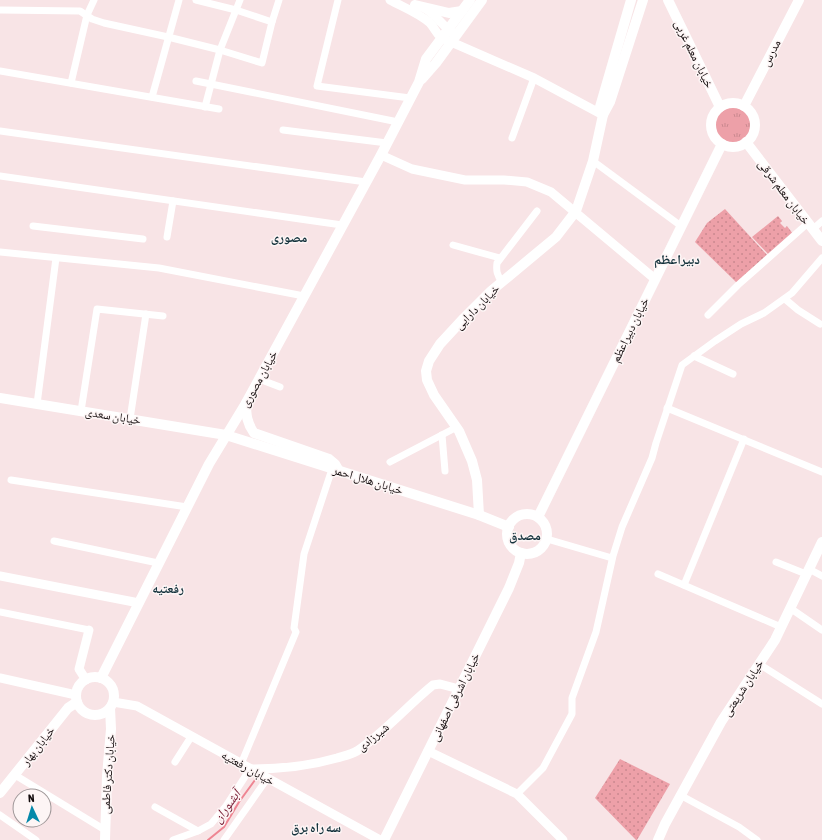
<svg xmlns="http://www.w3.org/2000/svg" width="822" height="840" font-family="'Asap Condensed','Noto Naskh Arabic',sans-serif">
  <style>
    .grass { fill: url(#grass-tufts) }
    .garden { fill: url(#garden-dots) }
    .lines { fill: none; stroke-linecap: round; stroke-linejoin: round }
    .stream { stroke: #ee8592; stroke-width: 2 }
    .minor { stroke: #fff; stroke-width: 7 }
    .tertiary { stroke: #fff; stroke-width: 9 }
    .secondary { stroke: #fff; stroke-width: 10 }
    .labels { text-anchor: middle; stroke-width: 3; stroke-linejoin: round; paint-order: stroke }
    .street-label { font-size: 12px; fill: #120b0c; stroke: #fdf5f5 }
    .neighbourhood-label { font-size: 13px; font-weight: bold; fill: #13313b; stroke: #fdf5f5 }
    .water-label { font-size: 13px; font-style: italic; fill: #70112a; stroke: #fdf5f5 }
  </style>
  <defs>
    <pattern id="grass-tufts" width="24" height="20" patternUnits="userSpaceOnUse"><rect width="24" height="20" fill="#eda0a8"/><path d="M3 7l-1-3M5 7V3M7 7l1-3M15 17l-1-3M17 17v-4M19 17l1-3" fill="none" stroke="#ca888f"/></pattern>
    <pattern id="garden-dots" width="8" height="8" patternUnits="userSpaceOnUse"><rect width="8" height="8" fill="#eda0a8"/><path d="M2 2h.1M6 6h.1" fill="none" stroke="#ca888f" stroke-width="1.8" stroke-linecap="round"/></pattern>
  </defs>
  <rect width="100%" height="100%" fill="#f8e4e6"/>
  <circle class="grass" cx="733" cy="125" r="19"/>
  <g class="garden">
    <path d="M 725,209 L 768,256 L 737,283 L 695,242 L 707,223 Z"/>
    <path d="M 778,216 L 782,221 L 780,223 L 785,228 L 787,226 L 793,234 L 769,255 L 752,237 Z"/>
    <path d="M 620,759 L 670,784 L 637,840 L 636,840 L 595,798 Z"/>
  </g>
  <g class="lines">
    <path class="stream" d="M 208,840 L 224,827 L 239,802 L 255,780"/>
    <g class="minor">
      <path d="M 196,0 L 236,10 L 272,22"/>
      <path d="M 338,0 L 317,86 L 410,98"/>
      <path d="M 0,10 L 80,11 L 92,19 L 104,23 L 168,37 L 220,50 L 262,63 L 272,22 L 279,0"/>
      <path d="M 0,71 L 219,109"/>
      <path d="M 196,81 L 398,122"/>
      <path d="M 71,83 L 87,15 L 94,0"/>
      <path d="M 152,97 L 179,0"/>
      <path d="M 205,107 L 220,50 L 240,0"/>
      <path d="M 283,130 L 387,143"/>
      <path d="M 0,131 L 366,182"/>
      <path d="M 512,138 L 534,78"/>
      <path d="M 593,161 L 681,226"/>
      <path d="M 0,176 L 342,225"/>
      <path d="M 33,226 L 143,239"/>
      <path d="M 813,229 L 822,221"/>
      <path d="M 167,237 L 173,201"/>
      <path d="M 453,245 L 500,258"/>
      <path d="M 0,252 L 159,268 L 304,296"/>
      <path d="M 502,282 C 497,275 496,271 497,263 L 537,211"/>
      <path d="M 785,299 L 798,310 L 820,324"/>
      <path d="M 708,315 L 738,285 L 808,223"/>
      <path d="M 694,356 L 733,374"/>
      <path d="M 259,379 L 280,387"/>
      <path d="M 37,404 L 56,258"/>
      <path d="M 667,408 L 822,472"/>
      <path d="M 81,411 L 97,309 L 163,316"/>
      <path d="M 130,419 L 146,314"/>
      <path d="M 442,435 L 445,471"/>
      <path d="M 390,462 L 457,427"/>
      <path d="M 11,480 L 187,507"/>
      <path d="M 547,539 L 612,558"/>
      <path d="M 54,541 L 158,563"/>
      <path d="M 776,562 L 806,574"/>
      <path d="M 809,569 L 822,576"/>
      <path d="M 658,574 L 781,627"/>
      <path d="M 684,585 L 744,439"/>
      <path d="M 790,608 L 822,630"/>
      <path d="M 0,612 L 89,630"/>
      <path d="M 759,664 L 822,704"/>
      <path d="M 175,762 L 191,737"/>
      <path d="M 241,764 L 296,632 L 294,628 L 304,554 L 332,469"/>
      <path d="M 15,775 L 105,830"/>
      <path d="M 517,794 L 543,768 L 572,714 L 572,698 L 596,632 L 613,556 L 622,527 L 652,458 L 656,443 L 682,365 L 715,341 L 741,324 L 764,313 L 792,293 L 822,258"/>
      <path d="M 680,795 L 739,827 L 757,840"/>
      <path d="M 155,807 L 198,831 L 211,824 L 226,806 L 250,769"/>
      <path d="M 0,815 L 36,840"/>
      <path d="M 173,840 L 198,831"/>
      <path d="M 224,840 L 267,779"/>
    </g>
    <g class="tertiary">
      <path d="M 390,0 C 403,7 419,13 430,23 C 435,28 435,33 442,38 L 534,78 L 603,115"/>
      <path d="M 424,8 C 436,14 442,26 453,33"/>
      <path d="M 381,155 L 412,169 L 465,180 L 504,180 L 527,182 L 551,192 L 655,279"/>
      <path d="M 0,576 L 139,603"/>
      <path d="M 0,678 L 76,695"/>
      <path d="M 86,680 L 79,669 L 89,630"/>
      <path d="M 113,702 L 137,706 L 380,840"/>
      <path d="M 428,751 L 517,794 L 563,840"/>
      <path d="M 252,769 C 280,769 309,766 337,758 C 343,756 350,755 357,751 C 385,732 407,706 433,685 L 440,684 L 459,689"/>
    </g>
    <g class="secondary">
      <path d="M 668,0 L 720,107"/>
      <path d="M 415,5 L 449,13 L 462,11"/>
      <path d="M 422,79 L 436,63 L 482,0"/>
      <circle cx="733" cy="125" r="22"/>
      <path d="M 744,106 L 799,0"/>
      <path d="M 603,115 L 600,107 L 631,0"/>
      <path d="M 746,142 L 822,241"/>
      <path d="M 0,398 L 226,435 L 479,515 L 509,527"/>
      <path d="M 246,403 C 246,415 247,423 254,433 L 329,459 L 335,464 L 339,471"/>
      <circle cx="527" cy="534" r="20"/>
      <path d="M 479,515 L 477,480 L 472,461 L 459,431 L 434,395 L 427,380 L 426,371 L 429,361 L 440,344 L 464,318 L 491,291 L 556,237 L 576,211 L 593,161 L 603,115 L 610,102 L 643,0"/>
      <path d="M 538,517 L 722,144"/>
      <circle cx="95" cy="696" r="19"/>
      <path d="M 101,678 L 209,464 L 246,403 L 381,155 L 419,82 L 426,59 L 470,0"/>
      <path d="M 0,793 L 68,708 L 77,702"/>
      <path d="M 105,840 L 107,776 L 111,729 L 110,708"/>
      <path d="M 384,840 L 509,588 L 519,563 L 521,553"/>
      <path d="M 658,840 L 665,824 L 721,722 L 775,640 L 822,542"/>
    </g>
  </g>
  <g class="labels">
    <g class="street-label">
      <text transform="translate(771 53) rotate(-63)" y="4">مدرس</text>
      <text transform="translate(694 54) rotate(64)" y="4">خیابان معلم غربی</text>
      <text transform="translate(784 192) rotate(53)" y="4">خیابان معلم شرقی</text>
      <text transform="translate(477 307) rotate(-45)" y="4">خیابان دارایی</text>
      <text transform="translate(630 330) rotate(-64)" y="4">خیابان دبیراعظم</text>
      <text transform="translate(259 379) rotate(-61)" y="4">خیابان مصوری</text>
      <text transform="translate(113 416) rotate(9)" y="4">خیابان سعدی</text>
      <text transform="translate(368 480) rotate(17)" y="4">خیابان هلال احمر</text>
      <text transform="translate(743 688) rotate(-57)" y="4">خیابان شریعتی</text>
      <text transform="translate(455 697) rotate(-64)" y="4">خیابان اشرفی اصفهانی</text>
      <text transform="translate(373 737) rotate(-39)" y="4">شیرزادی</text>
      <text transform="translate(38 746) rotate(-52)" y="4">خیابان بهار</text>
      <text transform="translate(248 768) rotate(29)" y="4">خیابان رفعتیه</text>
      <text transform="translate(108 774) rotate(-86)" y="4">خیابان دکتر فاطمی</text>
    </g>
    <g class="neighbourhood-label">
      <text x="289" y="242">مصوری</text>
      <text x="677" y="264">دبیراعظم</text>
      <text x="525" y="540">مصدق</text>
      <text x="168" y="593">رفعتیه</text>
      <text x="316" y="832">سه راه برق</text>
    </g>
    <g class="water-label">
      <text transform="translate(226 806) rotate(-54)" y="5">آبشوران</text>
    </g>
  </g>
  <g transform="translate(32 808) rotate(356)"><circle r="19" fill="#fdf5f5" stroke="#9f9798"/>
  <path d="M0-3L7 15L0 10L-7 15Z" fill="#0489aa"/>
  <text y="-6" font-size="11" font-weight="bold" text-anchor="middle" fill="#120b0c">N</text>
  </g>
</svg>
